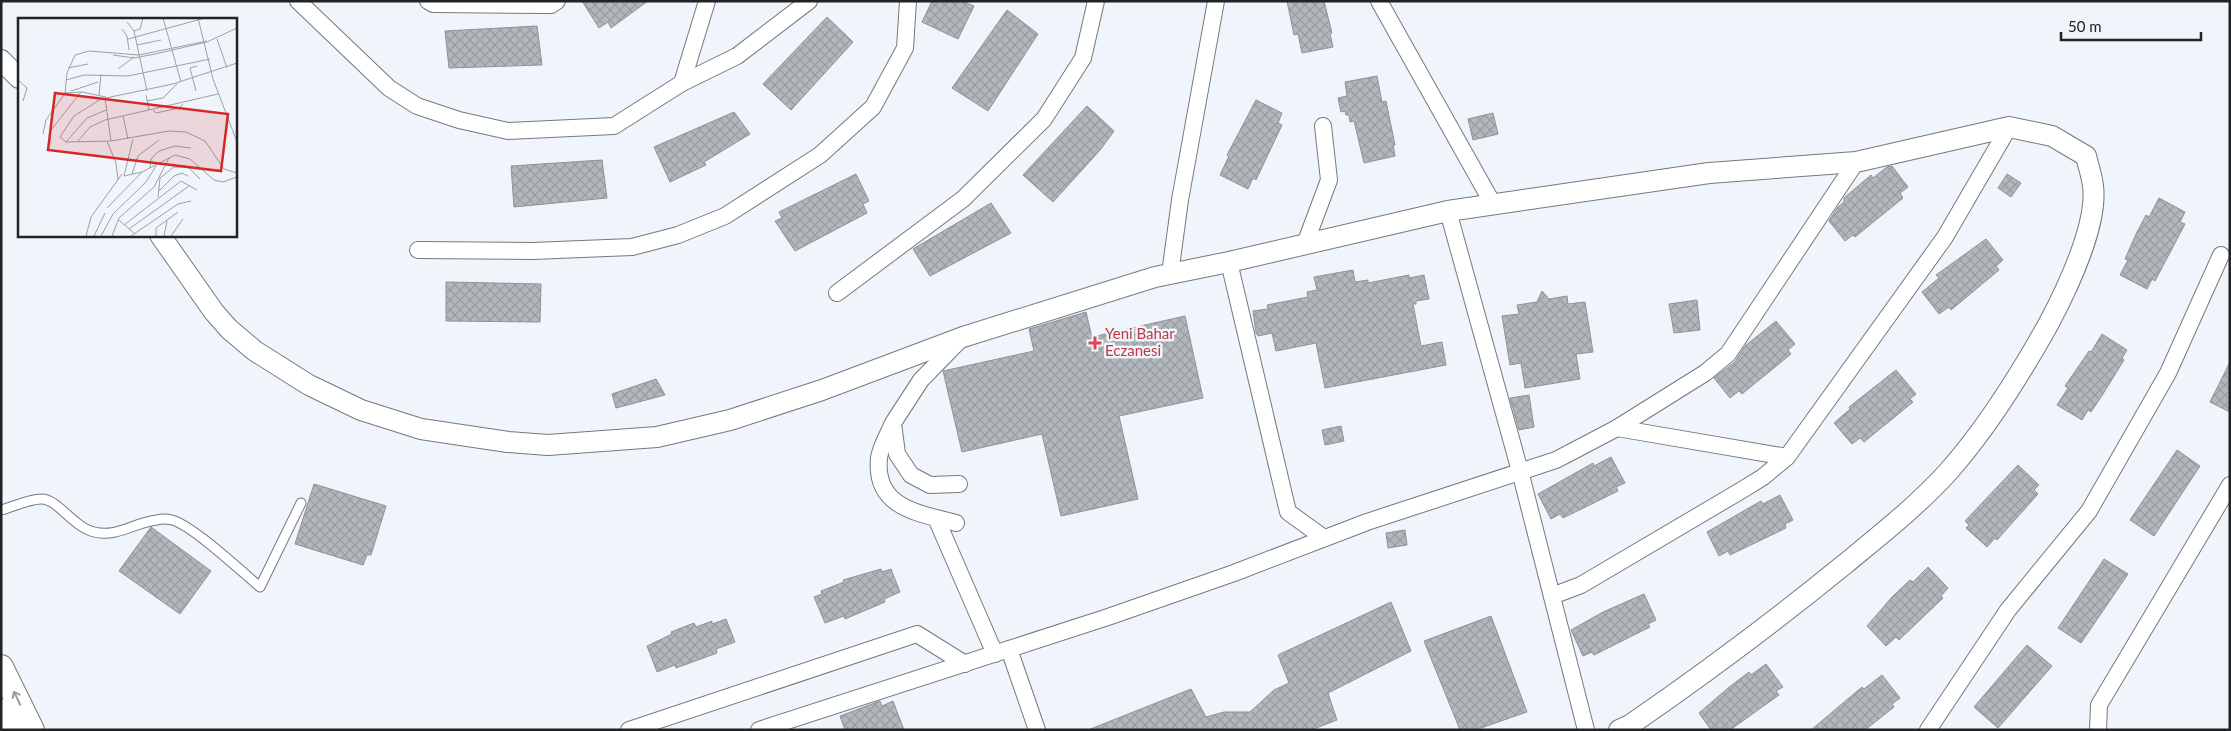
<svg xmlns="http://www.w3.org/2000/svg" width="2231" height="731" font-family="Lato,sans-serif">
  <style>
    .building { fill: url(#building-cross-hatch); stroke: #8d9398 }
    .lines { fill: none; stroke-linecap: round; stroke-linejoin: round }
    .service-casing { stroke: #74797e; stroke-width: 11 }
    .minor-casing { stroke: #74797e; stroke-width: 18 }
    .tertiary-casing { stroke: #74797e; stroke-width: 22 }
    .secondary-casing { stroke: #74797e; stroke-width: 26 }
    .service { stroke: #fff; stroke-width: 9 }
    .minor { stroke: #fff; stroke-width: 16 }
    .tertiary { stroke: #fff; stroke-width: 20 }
    .secondary { stroke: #fff; stroke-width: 24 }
    .oneway { stroke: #9b9c9d }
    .health-dot { fill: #e0444e; stroke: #eff5fb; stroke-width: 2 }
    .labels { text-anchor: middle; stroke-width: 5; stroke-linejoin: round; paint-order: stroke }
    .health-label { font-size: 15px; fill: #be3a42; stroke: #eff5fb; text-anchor: start }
    .inset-road { fill: none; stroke: #9da1a5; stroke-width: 1 }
    .view { fill: #d62828; fill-opacity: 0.15; stroke: #d62828; stroke-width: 2.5 }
    .inset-edge { fill: none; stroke: #212325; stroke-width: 2.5 }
  </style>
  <defs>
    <pattern id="building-cross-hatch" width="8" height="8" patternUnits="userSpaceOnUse" patternTransform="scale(1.25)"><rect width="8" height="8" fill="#b2b7bc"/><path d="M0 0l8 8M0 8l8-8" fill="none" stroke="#999da1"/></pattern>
  </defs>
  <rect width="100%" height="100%" fill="#eff5fb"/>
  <g class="building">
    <path d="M 582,1 L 648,1 L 611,28 L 608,22 L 599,28 Z"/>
    <path d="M 932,1 L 962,1 L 974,6 L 958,39 L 922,22 Z"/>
    <path d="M 1287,1 L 1324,1 L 1332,33 L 1330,34 L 1333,47 L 1302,53 L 1298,34 L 1294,35 Z"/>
    <path d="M 1007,10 L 1038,34 L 988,111 L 952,88 Z"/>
    <path d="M 827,17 L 853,42 L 791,110 L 763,84 Z"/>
    <path d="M 537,26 L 542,65 L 449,68 L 445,31 Z"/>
    <path d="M 1377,76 L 1382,102 L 1386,101 L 1395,145 L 1393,145 L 1395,156 L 1364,163 L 1354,121 L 1350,122 L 1349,115 L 1346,115 L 1345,111 L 1341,112 L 1338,98 L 1347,96 L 1345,82 Z"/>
    <path d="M 1256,100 L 1282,113 L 1278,123 L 1282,125 L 1256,180 L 1253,178 L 1248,189 L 1220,175 L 1229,156 L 1227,155 Z"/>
    <path d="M 1087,106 L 1114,131 L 1101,149 L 1053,202 L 1023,175 Z"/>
    <path d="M 734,112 L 750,134 L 704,162 L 706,165 L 670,182 L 654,147 Z"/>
    <path d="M 1493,113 L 1498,134 L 1473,140 L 1468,119 Z"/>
    <path d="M 602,160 L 607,198 L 514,207 L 511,166 Z"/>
    <path d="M 1892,166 L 1908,187 L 1900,193 L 1903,198 L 1855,237 L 1853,235 L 1845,241 L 1829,221 L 1838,207 L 1844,202 L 1844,198 L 1858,186 L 1871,175 L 1873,178 L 1887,167 Z"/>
    <path d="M 856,174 L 869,201 L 863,204 L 867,213 L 795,251 L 775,221 L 782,218 L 779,212 Z"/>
    <path d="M 2007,174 L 2021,183 L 2011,197 L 1998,188 Z"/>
    <path d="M 2159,198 L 2185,212 L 2180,222 L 2185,224 L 2155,281 L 2152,279 L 2147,289 L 2120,275 L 2128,260 L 2125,259 L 2136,234 L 2146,215 L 2149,217 Z"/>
    <path d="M 991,203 L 1011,233 L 930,276 L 913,249 Z"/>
    <path d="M 1986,239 L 2003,260 L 1996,266 L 1999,270 L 1951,310 L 1949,307 L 1939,314 L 1922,292 L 1939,278 L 1936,275 Z"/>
    <path d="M 1353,270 L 1355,282 L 1368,280 L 1368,283 L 1409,275 L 1409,278 L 1424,275 L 1429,299 L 1416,301 L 1416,304 L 1413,304 L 1421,346 L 1442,342 L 1446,365 L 1325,388 L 1316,343 L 1276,351 L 1272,333 L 1258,336 L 1256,333 L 1253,311 L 1268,309 L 1267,305 L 1308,297 L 1307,292 L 1317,290 L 1314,277 Z"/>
    <path d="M 446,282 L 541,284 L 540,322 L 446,321 Z"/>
    <path d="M 1542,291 L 1549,299 L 1567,296 L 1568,304 L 1585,302 L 1593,352 L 1576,354 L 1580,379 L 1525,388 L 1521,363 L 1510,365 L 1502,316 L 1519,314 L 1517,305 L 1537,302 Z"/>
    <path d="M 1697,300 L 1700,330 L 1674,333 L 1669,304 Z"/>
    <path d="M 1086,312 L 1092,337 L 1185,316 L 1203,398 L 1119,416 L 1138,499 L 1061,516 L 1042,434 L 962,452 L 943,371 L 1034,351 L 1029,329 Z"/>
    <path d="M 1776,321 L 1795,344 L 1788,350 L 1791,354 L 1742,394 L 1739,391 L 1730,398 L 1714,378 L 1735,362 L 1745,346 Z"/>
    <path d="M 2102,334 L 2127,350 L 2122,358 L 2124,360 L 2103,394 L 2091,412 L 2088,410 L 2082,420 L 2057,405 L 2068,388 L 2065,386 L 2089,351 L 2091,352 Z"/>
    <path d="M 2230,362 L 2230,412 L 2210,402 Z"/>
    <path d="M 1896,370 L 1916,394 L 1910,399 L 1913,402 L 1864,442 L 1860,438 L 1852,444 L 1834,423 L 1850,409 L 1849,407 Z"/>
    <path d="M 656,379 L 665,395 L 616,408 L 612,394 Z"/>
    <path d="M 1529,395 L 1534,427 L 1519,430 L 1510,398 Z"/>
    <path d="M 1341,426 L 1344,441 L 1325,445 L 1322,430 Z"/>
    <path d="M 2177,450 L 2200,466 L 2154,536 L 2130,520 Z"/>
    <path d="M 1611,457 L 1625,483 L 1616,487 L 1618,491 L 1563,518 L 1560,514 L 1551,519 L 1538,494 L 1593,463 L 1594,466 Z"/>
    <path d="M 2018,465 L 2039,485 L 2034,490 L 2038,494 L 1997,540 L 1995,538 L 1987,547 L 1966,528 L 1969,525 L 1965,521 Z"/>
    <path d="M 314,484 L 386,506 L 371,555 L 367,555 L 363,565 L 295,544 Z"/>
    <path d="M 1780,495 L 1793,520 L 1785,524 L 1786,528 L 1730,555 L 1728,551 L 1719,556 L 1707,532 L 1761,501 L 1763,504 Z"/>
    <path d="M 151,527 L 211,571 L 180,614 L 119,571 Z"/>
    <path d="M 1405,530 L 1407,545 L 1388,548 L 1386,533 Z"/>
    <path d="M 2104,559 L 2128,574 L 2081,643 L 2058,628 Z"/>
    <path d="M 1928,567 L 1948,588 L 1941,596 L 1943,598 L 1899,640 L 1896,637 L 1886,646 L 1867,626 L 1892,597 L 1910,580 L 1913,582 Z"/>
    <path d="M 881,569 L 882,572 L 891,569 L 900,592 L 884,599 L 885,602 L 845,619 L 844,616 L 825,623 L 814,597 L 822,594 L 821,591 L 844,582 L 843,580 Z"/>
    <path d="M 1644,594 L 1656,620 L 1648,624 L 1650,627 L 1594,655 L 1592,652 L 1583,656 L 1571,630 L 1603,612 Z"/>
    <path d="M 1391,602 L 1411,651 L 1328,693 L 1337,720 L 1311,730 L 1088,730 L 1191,689 L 1206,717 L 1224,712 L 1250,712 L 1274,690 L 1289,683 L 1278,655 Z"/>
    <path d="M 1491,616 L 1527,712 L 1475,730 L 1460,730 L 1424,641 Z"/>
    <path d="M 726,619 L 735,642 L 716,649 L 717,653 L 676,668 L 675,665 L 657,672 L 647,646 L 672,634 L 671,632 L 694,623 L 696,627 L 712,621 L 712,624 Z"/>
    <path d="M 2027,645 L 2052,666 L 1998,728 L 1974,707 Z"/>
    <path d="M 1766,664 L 1783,687 L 1776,691 L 1779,695 L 1730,730 L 1711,730 L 1699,713 L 1728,688 L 1749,672 L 1751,675 Z"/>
    <path d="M 1882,675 L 1900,698 L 1892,704 L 1894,707 L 1865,730 L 1811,730 L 1862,687 L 1864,689 Z"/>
    <path d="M 880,701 L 882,706 L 893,701 L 904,730 L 845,730 L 840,716 Z"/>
  </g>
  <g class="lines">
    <g class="service-casing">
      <path id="service" d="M 1,510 C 13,507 29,499 41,499 C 57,498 73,527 94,532 C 117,538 135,522 157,520 C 161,519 168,519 172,520 C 192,525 242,572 260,587 L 301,503"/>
    </g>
    <g class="minor-casing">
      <g id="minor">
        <path d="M 298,1 L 389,88 L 417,106 L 459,120 L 508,131 L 614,126 L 682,83 L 737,56 L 809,1"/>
        <path d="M 428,1 L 433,4 L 551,5 L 557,1"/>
        <path d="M 1379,1 L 1493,204"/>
        <path d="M 682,83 L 707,1"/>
        <path d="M 1448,211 L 1520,471 L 1586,730"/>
        <path d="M 1305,244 L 1329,180 L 1323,126"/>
        <path d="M 418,250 L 532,251 L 632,247 L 678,235 L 725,216 L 820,155 L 873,107 L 905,48 L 908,1"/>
        <path d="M 1229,262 L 1288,512 L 1324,538"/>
        <path d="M 1170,274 L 1180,200 L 1216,1"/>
        <path d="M 837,293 L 963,199 L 1044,119 L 1083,58 L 1096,1"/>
        <path d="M 892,425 C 888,435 880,448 879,458 C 874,508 918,513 956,523"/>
        <path d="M 1617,428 L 1787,457"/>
        <path d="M 959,484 L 930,485 L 911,475 L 897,454 L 893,423 L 921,380 L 961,339"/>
        <path d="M 936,518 L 995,654"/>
        <path d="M 1552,596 L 1581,585 L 1742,490 L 1763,477 L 1787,457 L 1945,237 L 2009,127"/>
        <path d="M 1009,649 L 1037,730"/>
        <path d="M 629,730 L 917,634 L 965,664"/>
        <path d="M 759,730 L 1108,617 L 1234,573 L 1367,522 L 1556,460 L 1617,428 L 1705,373 L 1728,354 L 1856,162"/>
        <path d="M 1928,730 L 2008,610 L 2089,511 L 2168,373 L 2221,255"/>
        <path d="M 2098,730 L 2099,705 L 2230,485"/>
      </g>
    </g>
    <g class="tertiary-casing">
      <g id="tertiary">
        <path d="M 1,60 L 19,78"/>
        <path d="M 160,235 L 214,312 L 229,329 L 255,351 L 309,385 L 361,410 L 421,429 L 508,442 L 548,445 L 657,437 L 730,420 L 822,390 L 963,337 L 1155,277 L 1229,262 L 1448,211 L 1709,173 L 1856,162 L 2009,127 L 2052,136 L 2086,156 C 2088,165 2092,176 2093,186 C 2098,224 2067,289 2049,323 C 2020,375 1987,428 1948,472 C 1917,506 1880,535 1845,564 C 1775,621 1704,674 1630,725 L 1619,730"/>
      </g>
    </g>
    <g class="secondary-casing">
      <g id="secondary">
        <path d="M 1,667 L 32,730"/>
        <path d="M 1,711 L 10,730"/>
      </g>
    </g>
    <use href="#service" class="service"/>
    <use href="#minor" class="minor"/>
    <use href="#tertiary" class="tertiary"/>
    <use href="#secondary" class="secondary"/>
  </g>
  <defs><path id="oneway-shaft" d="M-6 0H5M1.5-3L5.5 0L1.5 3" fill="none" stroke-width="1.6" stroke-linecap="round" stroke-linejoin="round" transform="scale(1.25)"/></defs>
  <use class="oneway" href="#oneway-shaft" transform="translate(17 698) rotate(-116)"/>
  <path class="health-dot" d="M1092.5 335.5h5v5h5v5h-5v5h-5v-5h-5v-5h5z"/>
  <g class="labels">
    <g class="health-label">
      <text x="1105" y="339">Yeni Bahar<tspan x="1105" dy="17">Eczanesi</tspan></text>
    </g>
  </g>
  <g transform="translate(18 18)">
    <rect width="219" height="219" fill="#eff5fb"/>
    <path class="inset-road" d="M 145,0 L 163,64M 180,0 L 195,61 L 219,124M 109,4 L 116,13 L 129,73M 104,11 L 109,18 L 111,32M 116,13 L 122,11 L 125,0M 110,21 L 187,0M 199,21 L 209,50M 119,27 L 143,22M 95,37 L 116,40 L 137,36 L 189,24 L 219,10M 219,45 L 155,66 L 83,81 L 56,98 L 42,119 L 48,124 L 93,123 L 151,113 L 168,114 L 187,123 L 206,151 L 219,155M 50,50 L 70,46M 100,51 L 116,39M 0,62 L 9,70 L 5,83M 48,62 L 66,57 L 110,58 L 192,41M 53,73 L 80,64M 178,73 L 172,50 L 179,48M 81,77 L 83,56M 128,77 L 131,92M 88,79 L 64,74 L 47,75 L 49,55 L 57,37 L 71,33 L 121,37 L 189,23M 87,80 L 93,123M 129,83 L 145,80 L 159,66M 135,92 L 138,95 L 161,90 L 165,86M 105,98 L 110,121M 33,112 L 63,74M 25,116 L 28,102 L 48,74M 115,121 L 106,158 L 124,154 L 157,137 L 172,141 L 196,162 L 205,164 L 219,159M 60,123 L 72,109 L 87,102 L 200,76M 89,123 L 98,145 L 100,162M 48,124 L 69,100 L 88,92M 132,150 L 133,141 L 141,133 L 157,128 L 173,130M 114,156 L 120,138 L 141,122M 141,173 L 156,158 L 164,155 L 170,158M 140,179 L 142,160 L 156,149 L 170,149 L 182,161M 89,190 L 124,154M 101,202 L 117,216M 106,207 L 163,163 L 179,172M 111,211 L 171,168M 68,218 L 73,199 L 104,156M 76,218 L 87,195M 83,218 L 95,196 L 128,164 L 138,148M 94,218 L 101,200 L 136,169 L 151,140M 113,218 L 160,186 L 173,183M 138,218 L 138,210 L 160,194M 146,218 L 149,203M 153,218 L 165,201"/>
    <path class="view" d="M 37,75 L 210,96 L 203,153 L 30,132 Z"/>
    <rect width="219" height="219" class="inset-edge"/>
  </g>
  <rect width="2231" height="731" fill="none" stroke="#212325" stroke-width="5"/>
  <path d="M2061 32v8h140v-8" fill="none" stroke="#212325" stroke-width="2.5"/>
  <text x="2068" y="32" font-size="15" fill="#212325" stroke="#eff5fb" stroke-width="4" paint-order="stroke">50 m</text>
</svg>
